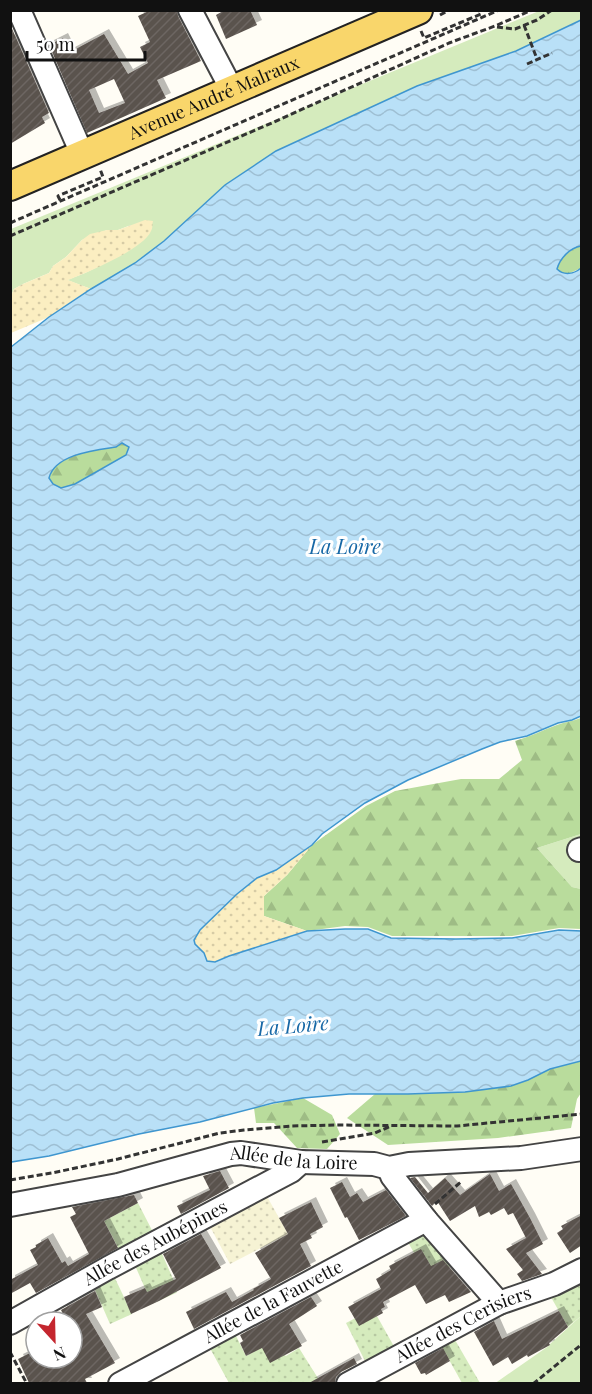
<svg xmlns="http://www.w3.org/2000/svg" width="592" height="1394" font-family="'Playfair Display',serif">
  <style>
    .farmland { fill: url(#farmland-dots) }
    .grass { fill: #d5ebbd }
    .forest { fill: url(#forest-firs) }
    .sand { fill: url(#sand-dots) }
    .garden { fill: url(#garden-dots) }
    .water { fill: url(#water-waves); stroke: #3f96cf; stroke-width: 1.5; fill-rule: evenodd }
    .building { fill: url(#building-hatch); fill-rule: evenodd; filter: url(#shadow) }
    .lines { fill: none; stroke-linecap: round; stroke-linejoin: round }
    .minor-casing { stroke: #444; stroke-width: 26 }
    .major-casing { stroke: #222; stroke-width: 32 }
    .path { stroke: #333; stroke-width: 3; stroke-dasharray: 6 3; stroke-linecap: butt }
    .minor { stroke: #fff; stroke-width: 22 }
    .major { stroke: #f9d66b; stroke-width: 28 }
    .labels { text-anchor: middle; stroke-width: 6; stroke-linejoin: round; paint-order: stroke }
    .street-label { font-size: 18px; fill: #111; stroke: #fff }
    .water-label { font-size: 20px; font-style: italic; fill: #1768a6; stroke: #fff }
  </style>
  <defs>
    <pattern id="farmland-dots" width="8" height="8" patternUnits="userSpaceOnUse" patternTransform="scale(1.5)"><rect width="8" height="8" fill="#f6f3d4"/><path d="M2 2h.1M6 6h.1" fill="none" stroke="#d2cfb5" stroke-width="1.8" stroke-linecap="round"/></pattern>
    <pattern id="forest-firs" width="22" height="20" patternUnits="userSpaceOnUse" patternTransform="scale(1.5)"><rect width="22" height="20" fill="#b9dc9c"/><path d="M5 1l3.5 6h-7zM16 11l3.5 6h-7z" fill="#9ebc85"/></pattern>
    <pattern id="sand-dots" width="8" height="8" patternUnits="userSpaceOnUse" patternTransform="scale(1.5)"><rect width="8" height="8" fill="#fbeec1"/><path d="M2 2h.1M6 6h.1" fill="none" stroke="#d6cba5" stroke-width="1.8" stroke-linecap="round"/></pattern>
    <pattern id="garden-dots" width="8" height="8" patternUnits="userSpaceOnUse" patternTransform="scale(1.5)"><rect width="8" height="8" fill="#d5ebbd"/><path d="M2 2h.1M6 6h.1" fill="none" stroke="#b6c8a1" stroke-width="1.8" stroke-linecap="round"/></pattern>
    <pattern id="water-waves" width="16" height="10" patternUnits="userSpaceOnUse" patternTransform="scale(1.5)"><rect width="16" height="10" fill="#b9e0f7"/><path d="M0 5q4-4 8 0t8 0" fill="none" stroke="#9ebfd3"/></pattern>
    <pattern id="building-hatch" width="6" height="6" patternUnits="userSpaceOnUse" patternTransform="scale(1.5)"><rect width="6" height="6" fill="#5a524d"/><path d="M-1 1l2-2M0 6l6-6M5 7l2-2" fill="none" stroke="#6d6662"/></pattern>
    <filter id="shadow"><feDropShadow dx="5" dy="-5" stdDeviation="0" flood-color="#0004"/></filter>
  </defs>
  <rect width="100%" height="100%" fill="#fffdf5"/>
  <path class="farmland" d="M 264,1191 L 288,1234 L 230,1264 L 207,1221 Z"/>
  <g class="grass">
    <path d="M 539,11 L 581,11 L 581,20 L 516,51 L 417,86 L 276,151 L 225,185 L 164,241 L 135,263 L 91,289 L 67,280 L 85,273 L 117,257 L 131,225 L 118,230 L 107,230 L 82,240 L 66,257 L 53,266 L 49,273 L 23,284 L 14,289 L 11,296 L 11,229 Z"/>
    <path d="M 581,834 L 581,889 L 572,887 L 537,848 Z"/>
    <path d="M 581,1316 L 581,1383 L 494,1384 L 550,1345 L 550,1344 Z"/>
  </g>
  <g class="forest">
    <path d="M 579,246 L 581,246 L 581,268 L 570,273 L 561,273 L 557,269 C 559,259 569,251 579,246 Z"/>
    <path d="M 122,443 L 129,447 L 126,455 L 75,484 L 61,488 L 53,484 L 49,478 C 55,454 96,450 116,447 Z"/>
    <path d="M 581,718 L 581,834 L 537,848 L 572,887 L 581,889 L 581,929 L 559,928 L 512,936 L 392,936 L 368,927 L 345,926 L 307,931 L 264,916 L 264,896 L 287,875 L 312,845 L 366,806 L 395,791 L 461,779 L 499,779 L 522,760 L 515,741 C 529,737 543,730 557,725 C 565,722 573,721 581,718 Z"/>
    <path d="M 581,1061 L 581,1093 L 577,1099 L 571,1128 L 498,1138 L 388,1145 L 347,1118 L 375,1094 L 465,1092 L 511,1086 L 528,1080 L 550,1069 Z"/>
    <path d="M 303,1098 L 332,1115 L 340,1134 L 327,1149 L 297,1148 L 274,1123 L 256,1123 L 254,1108 Z"/>
  </g>
  <g class="sand">
    <path d="M 145,220 L 153,221 C 152,225 153,228 151,231 C 144,249 86,273 68,280 L 91,289 L 49,317 L 11,333 L 11,296 L 14,289 L 23,284 L 49,273 L 53,266 L 66,257 L 82,240 L 90,234 L 107,230 L 118,230 Z"/>
    <path d="M 312,845 L 287,875 L 264,896 L 264,916 L 307,931 L 229,956 L 215,962 L 207,961 L 200,948 L 195,944 L 194,940 L 196,935 L 200,930 L 237,894 L 257,878 L 276,870 Z"/>
  </g>
  <g class="garden">
    <path d="M 138,1203 L 156,1238 L 122,1255 L 104,1221 Z"/>
    <path d="M 420,1226 L 458,1262 L 428,1278 L 404,1235 Z"/>
    <path d="M 159,1247 L 178,1290 L 176,1293 L 152,1304 L 133,1261 Z"/>
    <path d="M 112,1272 L 132,1314 L 110,1324 L 92,1283 Z"/>
    <path d="M 581,1276 L 581,1316 L 568,1327 L 548,1292 Z"/>
    <path d="M 373,1309 L 396,1350 L 367,1365 L 346,1323 Z"/>
    <path d="M 232,1328 L 246,1356 L 269,1344 L 286,1356 L 299,1348 L 321,1383 L 229,1383 L 206,1341 Z"/>
    <path d="M 451,1333 L 480,1383 L 462,1383 L 438,1340 Z"/>
  </g>
  <path class="water" d="M 581,20 L 581,246 C 570,248 560,258 557,269 C 564,276 574,274 581,268 L 581,716 L 572,720 L 558,723 L 527,736 L 500,742 L 482,749 L 408,780 L 365,803 L 322,834 L 312,845 L 276,870 L 257,878 L 237,894 L 200,930 L 194,940 L 195,944 L 204,953 L 207,961 L 215,962 L 229,956 L 307,931 L 345,929 L 368,929 L 391,938 L 456,939 L 512,938 L 559,930 L 581,931 L 581,1061 L 550,1069 L 528,1080 L 511,1086 L 465,1092 L 408,1094 L 349,1094 L 303,1098 L 273,1103 L 200,1122 L 139,1134 L 49,1156 L 11,1162 L 11,347 L 49,317 L 91,289 L 135,263 L 164,241 L 225,185 L 276,151 L 417,86 L 516,51 ZM 122,443 L 129,447 L 126,455 L 75,484 L 61,488 L 53,484 L 49,478 C 55,454 96,450 116,447 Z"/>
  <g class="building">
    <path d="M 151,10 L 177,10 L 178,16 L 201,61 L 157,80 L 166,98 L 87,133 L 49,45 L 63,38 L 70,52 L 104,34 L 128,74 L 148,63 L 140,47 L 150,42 L 138,16 ZM 114,79 L 125,103 L 99,113 L 89,90 Z"/>
    <path d="M 225,10 L 250,10 L 257,25 L 226,39 L 216,15 Z"/>
    <path d="M 10,24 L 49,113 L 42,117 L 45,123 L 10,144 Z"/>
    <path d="M 220,1171 L 229,1188 L 181,1214 L 177,1206 L 210,1190 L 203,1176 Z"/>
    <path d="M 490,1174 L 499,1191 L 511,1184 L 530,1218 L 543,1244 L 526,1253 L 542,1274 L 522,1281 L 517,1274 L 523,1270 L 506,1249 L 526,1238 L 513,1213 L 508,1215 L 504,1208 L 491,1215 L 489,1212 L 479,1217 L 475,1206 L 450,1221 L 437,1201 L 432,1206 L 410,1178 L 415,1177 L 428,1193 L 445,1178 L 460,1195 Z"/>
    <path d="M 342,1182 L 350,1197 L 357,1193 L 363,1202 L 386,1190 L 406,1216 L 359,1240 L 347,1217 L 345,1218 L 330,1188 Z"/>
    <path d="M 134,1195 L 138,1203 L 104,1221 L 118,1248 L 36,1293 L 30,1283 L 10,1294 L 10,1280 L 38,1265 L 30,1250 L 36,1247 L 36,1245 L 48,1238 L 62,1263 L 65,1261 L 68,1266 L 89,1254 L 70,1217 L 76,1214 L 72,1207 Z"/>
    <path d="M 311,1202 L 323,1227 L 310,1234 L 312,1238 L 300,1244 L 311,1266 L 194,1329 L 186,1312 L 226,1292 L 232,1302 L 254,1290 L 253,1289 L 271,1279 L 255,1253 L 288,1234 L 279,1218 Z"/>
    <path d="M 582,1215 L 582,1245 L 570,1253 L 557,1233 L 563,1229 L 561,1226 Z"/>
    <path d="M 201,1234 L 221,1268 L 159,1301 L 131,1314 L 124,1297 L 145,1288 L 147,1292 L 176,1279 L 163,1254 Z"/>
    <path d="M 421,1249 L 431,1266 L 443,1260 L 471,1292 L 449,1302 L 445,1295 L 426,1304 L 415,1285 L 383,1302 L 385,1307 L 381,1309 L 383,1313 L 359,1326 L 348,1307 L 381,1289 L 376,1279 L 391,1270 L 389,1266 Z"/>
    <path d="M 95,1291 L 102,1307 L 86,1314 L 115,1363 L 85,1379 L 87,1383 L 29,1383 L 18,1359 L 36,1350 L 36,1358 L 52,1358 L 55,1363 L 66,1358 L 72,1358 L 72,1322 L 67,1322 L 61,1310 Z"/>
    <path d="M 311,1297 L 317,1306 L 289,1324 L 302,1346 L 270,1363 L 262,1348 L 246,1356 L 240,1343 L 243,1341 L 240,1335 Z"/>
    <path d="M 559,1311 L 568,1327 L 549,1343 L 550,1345 L 528,1357 L 527,1355 L 512,1364 L 508,1357 L 493,1366 L 474,1332 L 494,1321 L 502,1339 Z"/>
    <path d="M 443,1348 L 450,1361 L 426,1375 L 425,1373 L 421,1374 L 415,1363 Z"/>
    <path d="M 354,1358 L 357,1364 L 341,1372 L 336,1377 L 335,1383 L 309,1383 Z"/>
  </g>
  <g class="lines">
    <g class="minor-casing">
      <g id="minor">
        <path d="M 19,10 L 83,156"/>
        <path d="M 190,10 L 232,90"/>
        <path d="M 579,850 L 582,849"/>
        <path d="M 389,1168 L 392,1176 L 426,1220 L 499,1303"/>
        <path id="s1" d="M 10,1205 L 118,1185 L 231,1154 L 241,1153 L 301,1162 L 374,1164 L 389,1168 L 409,1164 L 521,1158 L 582,1149"/>
        <path id="s2" d="M 10,1323 L 108,1268 L 291,1171 L 301,1162"/>
        <path id="s3" d="M 120,1384 L 426,1220"/>
        <path id="s4" d="M 348,1384 L 499,1303 L 554,1284 L 582,1270"/>
      </g>
    </g>
    <g class="major-casing">
      <g id="major">
        <path id="s5" d="M 10,186 L 418,10"/>
      </g>
    </g>
    <g class="path">
      <path d="M 440,15 L 449,10"/>
      <path d="M 524,25 L 537,59"/>
      <path d="M 497,27 L 515,29 L 537,20 L 552,10"/>
      <path d="M 421,31 L 424,38 L 481,14 L 479,10"/>
      <path d="M 527,64 L 552,53"/>
      <path d="M 60,200 L 58,196 L 103,177 L 100,169"/>
      <path d="M 10,223 L 189,145 L 499,10"/>
      <path d="M 10,236 L 274,122 L 449,43 L 495,26 L 532,10"/>
      <path d="M 322,1142 L 375,1133 L 391,1126"/>
      <path d="M 10,1180 L 52,1173 L 118,1159 L 220,1133 L 244,1130 L 292,1126 L 336,1125 L 457,1126 L 582,1114"/>
      <path d="M 435,1204 L 462,1181"/>
      <path d="M 10,1352 L 27,1384"/>
      <path d="M 533,1384 L 582,1344"/>
      <path d="M 581,1384 L 582,1383"/>
    </g>
    <use href="#minor" class="minor"/>
    <use href="#major" class="major"/>
  </g>
  <g class="labels">
    <g class="street-label">
      <text dy="6" stroke="none"><textPath href="#s5" startOffset="222">Avenue André Malraux</textPath></text>
      <text dy="6" stroke="none"><textPath href="#s1" startOffset="290">Allée de la Loire</textPath></text>
      <text dy="6" stroke="none"><textPath href="#s2" startOffset="166">Allée des Aubépines</textPath></text>
      <text dy="6" stroke="none"><textPath href="#s3" startOffset="174">Allée de la Fauvette</textPath></text>
      <text dy="6" stroke="none"><textPath href="#s4" startOffset="130">Allée des Cerisiers</textPath></text>
    </g>
    <g class="water-label">
      <text x="345" y="554">La Loire</text>
      <text transform="translate(293 1026) rotate(-5)" y="7">La Loire</text>
    </g>
  </g>
  <rect width="592" height="1394" fill="none" stroke="#111111" stroke-width="24"/>
  <g transform="translate(54 1340) rotate(158)"><circle r="28" fill="#ffffff" stroke="#a0a0a0" stroke-width="1.5"/>
  <path d="M0-4.5L10 22L0 15L-10 22Z" fill="#c4262e"/>
  <text y="-9" font-size="16" font-weight="bold" text-anchor="middle" fill="#111111">N</text>
  </g>
  <path d="M27 51v9h118v-9" fill="none" stroke="#111111" stroke-width="3"/>
  <text x="36" y="51" font-size="18" fill="#111111" stroke="#ffffff" stroke-width="4.5" paint-order="stroke">50 m</text>
</svg>
